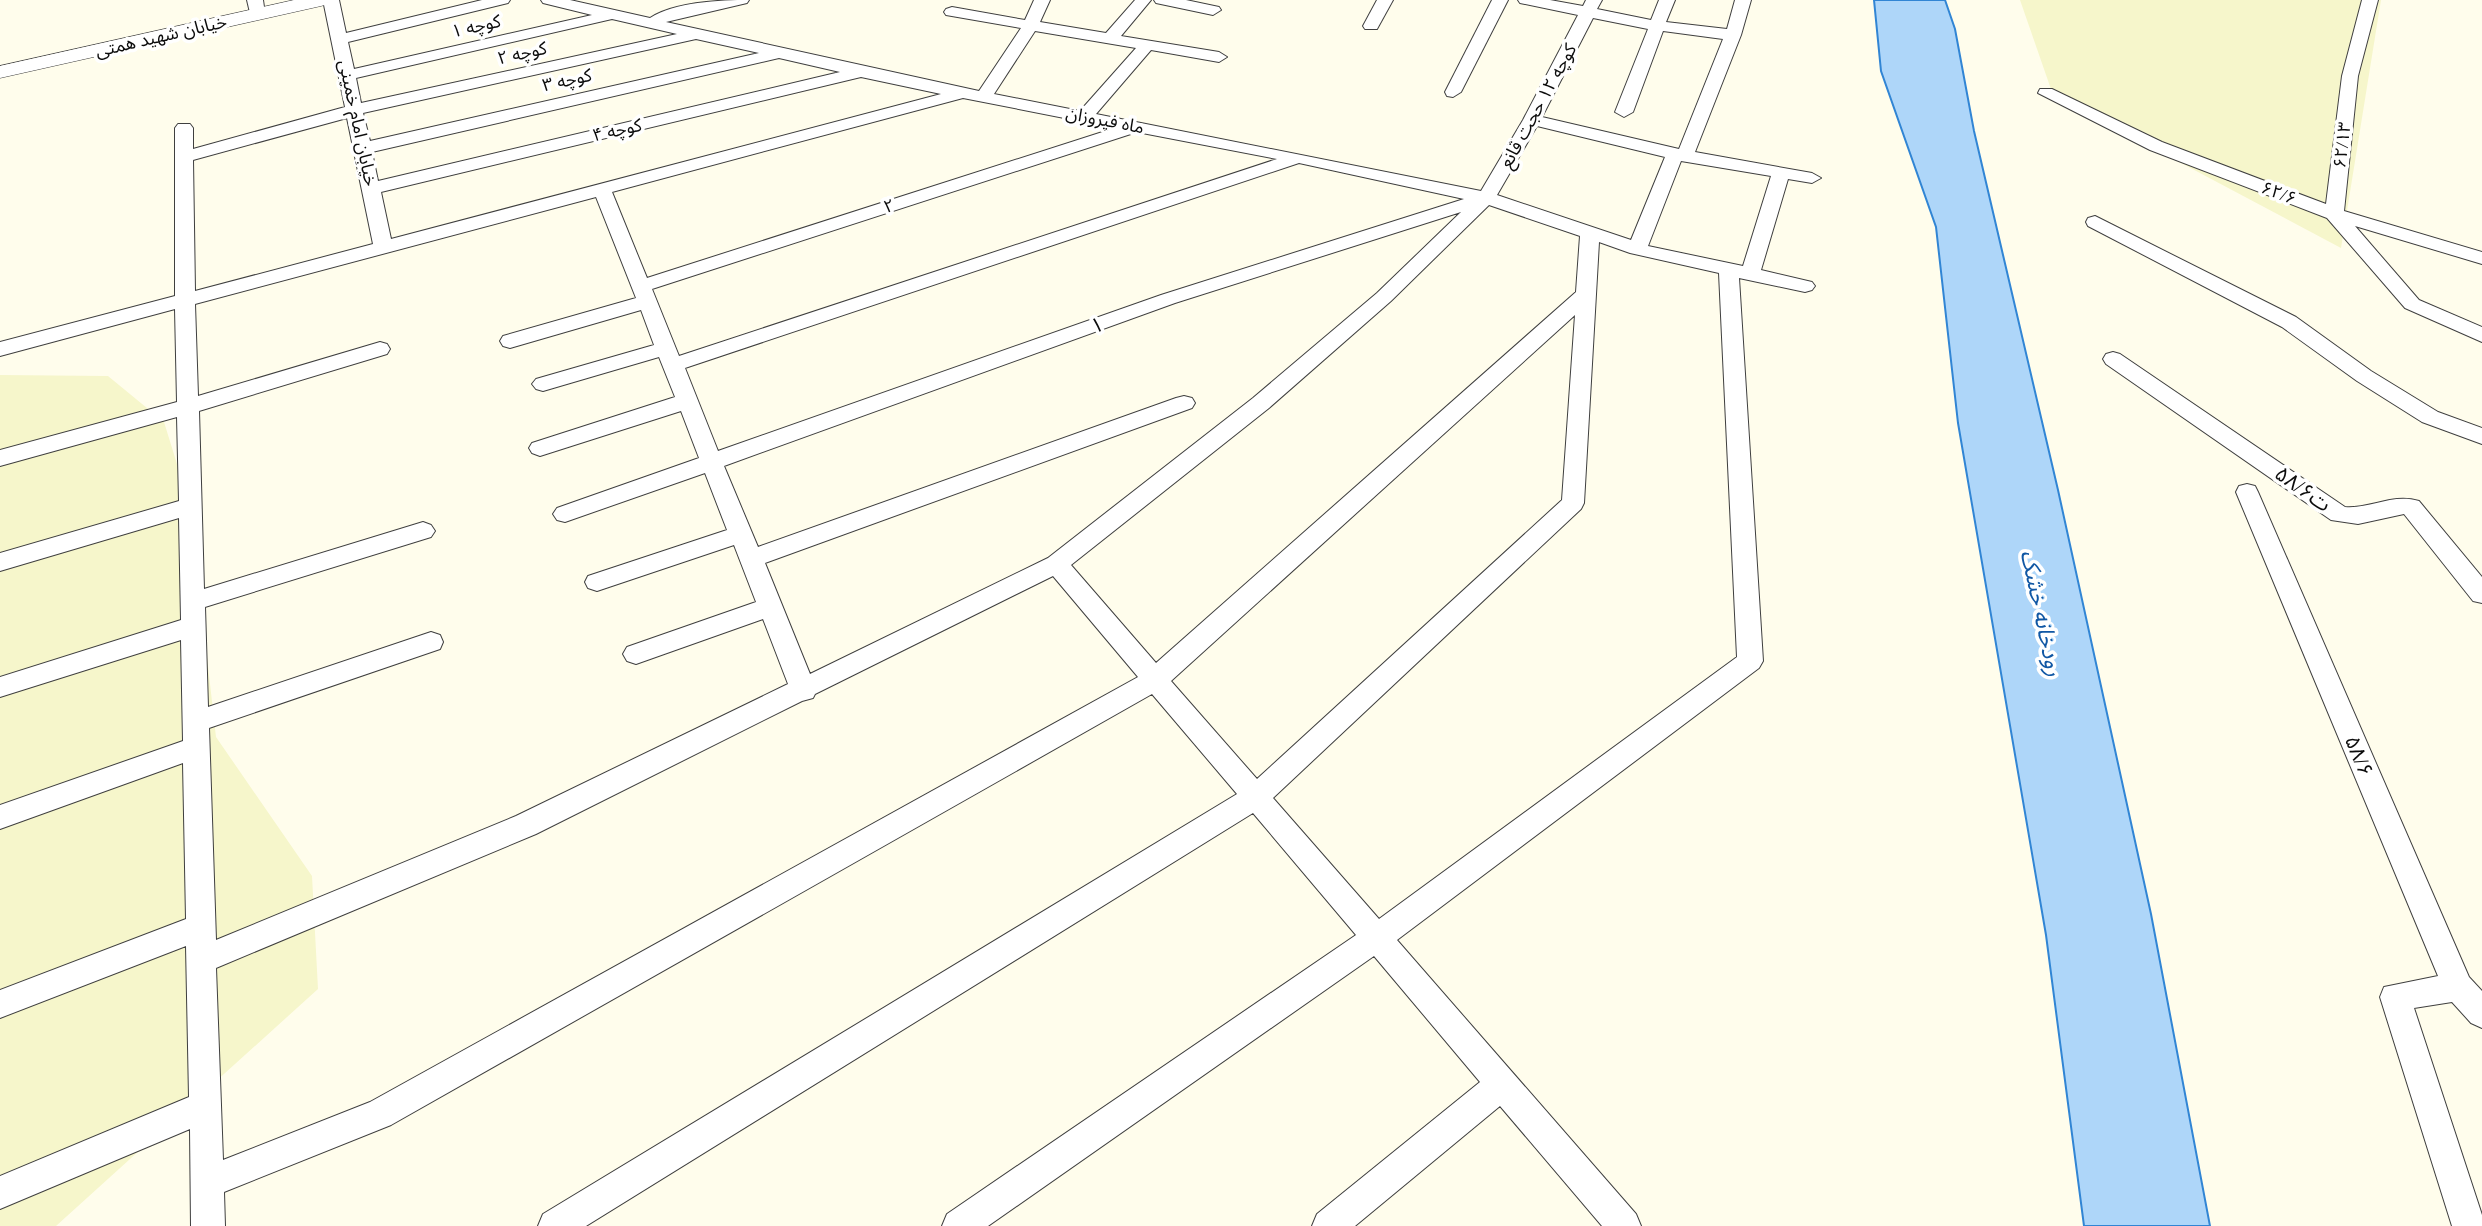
<svg xmlns="http://www.w3.org/2000/svg" width="2482" height="1226" font-family="'Times New Roman','Noto Sans Arabic',serif">
  <style>
    .farmland { fill: #f6f6cb }
    .water { fill: #aed6f9; stroke: #3185d4; stroke-width: 2 }
    .lines { fill: none; stroke-linecap: round; stroke-linejoin: round }
    .minor-casing { stroke: #3f3f3f; stroke-width: 2 }
    .tertiary-casing { stroke: #3f3f3f; stroke-width: 1 }
    .minor { fill: #fff; fill-rule: evenodd }
    .tertiary { fill: #fff; fill-rule: evenodd }
    .labels { text-anchor: middle; stroke-width: 7; stroke-linejoin: round; paint-order: stroke }
    .far-street-label { font-size: 18px; fill: #0c0c0c; stroke: #fff }
    .street-label { font-size: 21px; fill: #0c0c0c; stroke: #fff }
    .water-label { font-size: 23px; font-style: italic; fill: #1057a4; stroke: #fff }
  </style>
  <rect width="100%" height="100%" fill="#fffdec"/>
  <g class="farmland">
    <path d="M 2020,0 L 2381,0 L 2341,248 L 2053,95 Z"/>
    <path d="M 0,375 L 108,376 L 164,422 L 190,506 L 216,737 L 312,876 L 318,989 L 56,1226 L 0,1226 Z"/>
  </g>
  <path class="water" d="M 1874,0 L 1945,0 L 1955,29 L 1974,131 L 2058,490 L 2151,914 L 2210,1226 L 2084,1226 L 2046,935 L 1958,423 L 1936,227 L 1881,71 Z"/>
  <g class="lines">
    <g class="minor-casing">
      <g id="minor">
        <path d="M 247,0 L 263,0 L 265,14 L 263,17 L 251,17 Z"/>
        <path d="M 323,0 L 339,0 L 346,33 L 482,0 L 510,0 L 508,3 L 348,42 L 354,69 L 592,15 L 543,3 L 541,0 L 570,0 L 650,18 C 674,2 720,0 749,0 L 747,3 L 666,22 L 979,91 L 1021,28 L 946,15 L 944,12 L 946,9 L 952,7 L 1025,20 L 1034,0 L 1050,0 L 1040,22 L 1106,33 L 1135,0 L 1151,0 L 1121,36 L 1219,52 L 1227,57 L 1219,62 L 1151,50 L 1096,114 L 1481,191 L 1523,120 L 1578,15 L 1520,3 L 1518,0 L 1550,0 L 1583,6 L 1586,0 L 1602,0 L 1597,9 L 1651,20 L 1659,0 L 1675,0 L 1666,22 L 1727,29 L 1735,0 L 1751,0 L 1741,35 L 1695,152 L 1812,173 L 1821,178 L 1812,183 L 1788,179 L 1761,270 L 1812,282 L 1815,286 L 1812,290 L 1805,292 L 1739,278 L 1763,661 L 1759,668 L 1397,940 L 1636,1214 L 1641,1226 L 1602,1226 L 1500,1106 L 1355,1226 L 1312,1226 L 1317,1214 L 1480,1082 L 1374,956 L 988,1226 L 942,1226 L 947,1214 L 1356,935 L 1253,813 L 586,1226 L 538,1226 L 543,1214 L 1237,794 L 1152,694 L 391,1125 L 224,1192 L 225,1226 L 191,1226 L 190,1129 L 0,1209 L 0,1176 L 189,1097 L 186,946 L 0,1018 L 0,990 L 186,919 L 183,763 L 0,829 L 0,805 L 183,741 L 181,640 L 0,697 L 0,677 L 181,620 L 179,518 L 0,571 L 0,553 L 179,501 L 177,417 L 0,466 L 0,450 L 177,402 L 175,309 L 0,356 L 0,342 L 175,296 L 175,128 L 178,124 L 190,124 L 193,128 L 193,149 L 345,107 ZM 1593,18 L 1648,29 L 1615,112 L 1624,117 L 1633,112 L 1663,31 L 1723,39 L 1679,149 L 1542,117 ZM 612,19 L 677,34 L 361,103 L 356,78 ZM 1035,31 L 1136,48 L 1080,111 L 994,94 ZM 696,39 L 759,53 L 370,141 L 363,113 ZM 779,58 L 840,72 L 378,181 L 372,152 ZM 861,77 L 941,94 L 391,239 L 381,192 ZM 963,98 L 1115,128 L 647,278 L 612,192 ZM 347,118 L 373,244 L 195,291 L 193,160 ZM 1537,126 L 1665,157 L 1631,240 L 1497,195 ZM 1137,132 L 1277,159 L 679,356 L 652,289 ZM 1681,161 L 1771,176 L 1743,266 L 1648,246 ZM 1299,163 L 1464,199 L 1161,295 L 718,451 L 685,368 ZM 596,197 L 636,298 L 503,336 L 500,341 L 503,346 L 510,348 L 641,310 L 654,345 L 536,379 L 532,384 L 536,389 L 543,391 L 659,357 L 675,397 L 532,443 L 529,448 L 532,453 L 540,456 L 681,411 L 699,458 L 557,508 L 553,514 L 557,520 L 565,522 L 705,473 L 727,530 L 588,576 L 585,582 L 588,588 L 597,591 L 734,545 L 756,602 L 627,647 L 623,654 L 627,661 L 636,664 L 763,619 L 788,684 L 516,816 L 216,940 L 209,728 L 440,649 L 443,642 L 440,635 L 431,632 L 208,707 L 205,607 L 431,537 L 435,531 L 431,525 L 423,522 L 204,589 L 199,411 L 387,354 L 390,349 L 387,344 L 380,342 L 198,396 L 195,304 ZM 1489,205 L 1580,236 L 1576,292 L 1156,663 L 1071,565 L 1269,408 L 1391,301 ZM 1461,212 L 1377,293 L 1253,398 L 1048,558 L 810,674 L 765,563 L 1192,408 L 1195,403 L 1192,398 L 1184,396 L 1176,398 L 758,547 L 724,466 L 1175,303 ZM 1599,242 L 1630,253 L 1719,273 L 1737,657 L 1379,919 L 1273,798 L 1581,509 L 1584,503 ZM 1575,315 L 1562,500 L 1257,779 L 1171,681 ZM 1053,576 L 1138,677 L 370,1102 L 223,1160 L 216,968 L 536,834 L 802,701 L 813,698 L 815,694 Z"/>
        <path d="M 1154,0 L 1186,0 L 1219,7 L 1221,10 L 1213,15 L 1156,3 Z"/>
        <path d="M 1377,0 L 1393,0 L 1377,29 L 1365,29 L 1363,26 Z"/>
        <path d="M 1492,0 L 1508,0 L 1461,92 L 1453,97 L 1447,96 L 1445,92 Z"/>
        <path d="M 2362,0 L 2378,0 L 2358,76 L 2344,211 L 2482,252 L 2482,264 L 2355,226 L 2419,300 L 2482,327 L 2482,342 L 2405,308 L 2327,218 L 2150,150 L 2038,93 L 2040,89 L 2052,89 L 2162,142 L 2326,204 L 2342,76 Z"/>
        <path d="M 2095,216 L 2296,317 L 2371,371 L 2438,412 L 2482,428 L 2482,444 L 2422,422 L 2357,381 L 2282,327 L 2088,226 L 2086,222 L 2088,218 Z"/>
        <path d="M 2113,352 L 2120,354 L 2345,507 C 2371,509 2392,493 2419,501 L 2482,577 L 2482,603 L 2473,601 L 2404,514 L 2358,524 L 2331,520 L 2106,364 L 2103,359 L 2106,354 Z"/>
        <path d="M 2247,484 L 2255,486 L 2258,492 L 2469,977 L 2482,991 L 2482,1028 L 2471,1023 L 2452,1002 L 2414,1008 L 2482,1215 L 2482,1226 L 2452,1226 L 2380,997 L 2384,987 L 2438,976 L 2236,492 L 2239,486 Z"/>
      </g>
    </g>
    <g class="tertiary-casing">
      <path id="tertiary" d="M 294,0 L 331,0 L 328,4 L 321,6 L 0,78 L 0,66 Z"/>
    </g>
    <use href="#minor" class="minor"/>
    <use href="#tertiary" class="tertiary"/>
  </g>
  <g class="labels">
    <g class="far-street-label">
      <text transform="translate(476 26) rotate(-13)" y="6">کوچه ۱</text>
      <text transform="translate(161 36) rotate(-13)" y="6">خیابان شهید همتی</text>
      <text transform="translate(522 53) rotate(-13)" y="6">کوچه ۲</text>
      <text transform="translate(567 80) rotate(-13)" y="6">کوچه ۳</text>
      <text transform="translate(1538 106) rotate(-61)" y="6">کوچه ۱۲ حجت قانع</text>
      <text transform="translate(1105 120) rotate(11)" y="6">ماه فیروزان</text>
      <text transform="translate(358 123) rotate(78)" y="6">خیابان امام خمینی</text>
      <text transform="translate(617 130) rotate(-13)" y="6">کوچه ۴</text>
      <text transform="translate(2342 145) rotate(-83)" y="6">۶۲/۱۳</text>
      <text transform="translate(2279 193) rotate(21)" y="6">۶۲/۶</text>
      <text transform="translate(889 206) rotate(-18)" y="6">۲</text>
    </g>
    <g class="street-label">
      <text transform="translate(1097 325) rotate(-20)" y="7">۱</text>
      <text transform="translate(2303 489) rotate(35)" y="7">۵۸/۶ت</text>
      <text transform="translate(2359 756) rotate(67)" y="7">۵۸/۶</text>
    </g>
    <g class="water-label">
      <text transform="translate(2042 613) rotate(78)" y="8">رودخانه خشک</text>
    </g>
  </g>
</svg>
